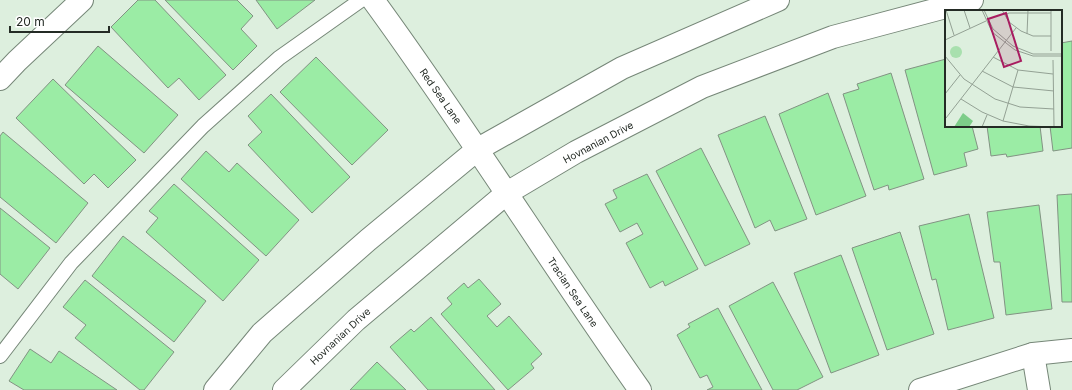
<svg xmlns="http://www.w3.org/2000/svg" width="1072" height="390" font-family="Inter,sans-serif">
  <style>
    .building { fill: #9beca5; stroke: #829383 }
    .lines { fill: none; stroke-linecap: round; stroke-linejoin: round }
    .lane-casing { stroke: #768778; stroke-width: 16 }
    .street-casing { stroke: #768778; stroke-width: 24 }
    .lane { stroke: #fff; stroke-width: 14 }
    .street { stroke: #fff; stroke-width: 22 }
    .labels { text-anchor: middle; stroke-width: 4; stroke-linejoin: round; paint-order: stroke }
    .street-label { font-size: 10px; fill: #242b25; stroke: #fff }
    .inset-road { fill: none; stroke: #93a194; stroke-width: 1 }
    .view { fill: #a81d60; fill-opacity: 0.15; stroke: #a81d60; stroke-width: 2 }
    .inset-edge { fill: none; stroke: #242b25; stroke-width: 2 }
  </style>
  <rect width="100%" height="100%" fill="#ddefde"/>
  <g class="building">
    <path d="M 138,0 L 155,0 L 226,75 L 199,100 L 179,78 L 168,88 L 111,27 Z"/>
    <path d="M 165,0 L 237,0 L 253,16 L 241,29 L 257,46 L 233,70 Z"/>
    <path d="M 256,0 L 315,0 L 277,29 Z"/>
    <path d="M 1072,41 L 1072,148 L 1053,151 L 1050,126 L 1061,126 L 1061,43 Z"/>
    <path d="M 98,46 L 178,115 L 144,153 L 65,85 Z"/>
    <path d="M 316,57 L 388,130 L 352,165 L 280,92 Z"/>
    <path d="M 946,59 L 946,126 L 972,126 L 978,149 L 964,153 L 967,166 L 934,175 L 905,70 Z"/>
    <path d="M 891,73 L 924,179 L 889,190 L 888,185 L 874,190 L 843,94 L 859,89 L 857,84 Z"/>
    <path d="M 53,79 L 136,160 L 108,188 L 94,174 L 84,184 L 16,118 Z"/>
    <path d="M 828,93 L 866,196 L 816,215 L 779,114 Z"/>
    <path d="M 271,94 L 350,177 L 312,213 L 248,145 L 262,132 L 248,116 Z"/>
    <path d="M 765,116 L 807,219 L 775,231 L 770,220 L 755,228 L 718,135 Z"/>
    <path d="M 987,126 L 1040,126 L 1043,151 L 1007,157 L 1006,154 L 991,156 Z"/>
    <path d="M 3,132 L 88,203 L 56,243 L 0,197 L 0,136 Z"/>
    <path d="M 701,148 L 750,244 L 705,266 L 656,171 Z"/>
    <path d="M 206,151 L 229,172 L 237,163 L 299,220 L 266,256 L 181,179 Z"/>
    <path d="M 647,174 L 698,269 L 665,286 L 663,281 L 650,288 L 626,243 L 643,234 L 637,223 L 620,232 L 605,204 L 617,198 L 613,190 Z"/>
    <path d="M 174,184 L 259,260 L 223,301 L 146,232 L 158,218 L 149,211 Z"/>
    <path d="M 1072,194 L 1072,302 L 1062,302 L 1057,195 Z"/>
    <path d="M 1039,205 L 1052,309 L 1006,315 L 1000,262 L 994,262 L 987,212 Z"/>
    <path d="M 0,208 L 50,248 L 18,289 L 0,274 Z"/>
    <path d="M 969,214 L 994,318 L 948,330 L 936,279 L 932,280 L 919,226 Z"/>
    <path d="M 900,232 L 934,334 L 887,350 L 852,248 Z"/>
    <path d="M 123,236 L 206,301 L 174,342 L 92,276 Z"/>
    <path d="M 841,255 L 879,355 L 831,373 L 794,273 Z"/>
    <path d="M 479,279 L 501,304 L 487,316 L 497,327 L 509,316 L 542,354 L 531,364 L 534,368 L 508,390 L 441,314 L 452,304 L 447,298 L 464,283 L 468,288 Z"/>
    <path d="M 85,280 L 174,352 L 144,390 L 140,390 L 75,338 L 86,325 L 63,307 Z"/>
    <path d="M 773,282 L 823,377 L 797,390 L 773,390 L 729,306 Z"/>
    <path d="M 718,308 L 762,390 L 707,390 L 713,387 L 707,375 L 700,378 L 677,335 L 690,327 L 688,324 Z"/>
    <path d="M 431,317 L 495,390 L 428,390 L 390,347 L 411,329 L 414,332 Z"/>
    <path d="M 30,349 L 51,363 L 59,351 L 117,390 L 24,390 L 9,381 Z"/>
    <path d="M 377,362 L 406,390 L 350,390 Z"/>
  </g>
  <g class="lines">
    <g class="lane-casing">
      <path id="lane" d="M 0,356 L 71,263 L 203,126 L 279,58 L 361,0"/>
    </g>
    <g class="street-casing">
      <g id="street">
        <path d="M 373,0 C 466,127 549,261 640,390"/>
        <path d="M 0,79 L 17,61 L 82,0"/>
        <path d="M 1033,354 L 1039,390"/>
        <path d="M 215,390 L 262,333 L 368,240 L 478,149 L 622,68 L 778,0"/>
        <path d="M 284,390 L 356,320 L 507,193 L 576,152 L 702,87 L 833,37 L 972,0"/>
        <path d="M 920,390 L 1033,354 L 1072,350"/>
      </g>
    </g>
    <use href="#lane" class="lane"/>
    <use href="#street" class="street"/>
  </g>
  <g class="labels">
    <g class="street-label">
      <text transform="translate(441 96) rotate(55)" y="4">Red Sea Lane</text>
      <text transform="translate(598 142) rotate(-28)" y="4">Hovnanian Drive</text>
      <text transform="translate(573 292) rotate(56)" y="4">Tracian Sea Lane</text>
      <text transform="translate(340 336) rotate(-43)" y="4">Hovnanian Drive</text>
    </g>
  </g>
  <g transform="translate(945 10)">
    <rect width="117" height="117" fill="#ddefde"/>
    <path d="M5 42a6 6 0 1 1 12 0a6 6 0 1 1-12 0Z" fill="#a8e0ae"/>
    <path d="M 18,103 L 28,111 L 24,117 L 9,117 Z" fill="#7dcd89"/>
    <path class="inset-road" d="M 1,0 L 9,25M 19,0 L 25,18M 37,0 L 47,22 L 70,40 L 88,46 L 117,46M 39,0 L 48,19 L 68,36 L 88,44 L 117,44M 57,0 L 64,12 L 76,21 L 88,26 L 106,26M 106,0 L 106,41M 60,5 L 64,3 L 106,3M 82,24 L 83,0M 0,30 L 41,11M 0,46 L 19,69 L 50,89 L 75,97 L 109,99M 48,47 L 73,60 L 108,64M 108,50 L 109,116M 37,61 L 68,77 L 109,81M 0,84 L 15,65M 16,89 L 37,102 L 58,111 L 84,116 L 109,117M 1,108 L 71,18M 58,111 L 73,60M 37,117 L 42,105"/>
    <path class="view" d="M 61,3 L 76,51 L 59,57 L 43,9 Z"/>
    <rect width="117" height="117" class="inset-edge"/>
  </g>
  <path d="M10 26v6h99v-6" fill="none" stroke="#242b25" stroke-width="2"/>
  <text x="16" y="26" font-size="12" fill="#242b25" stroke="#ffffff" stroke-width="3" paint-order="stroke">20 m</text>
</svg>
